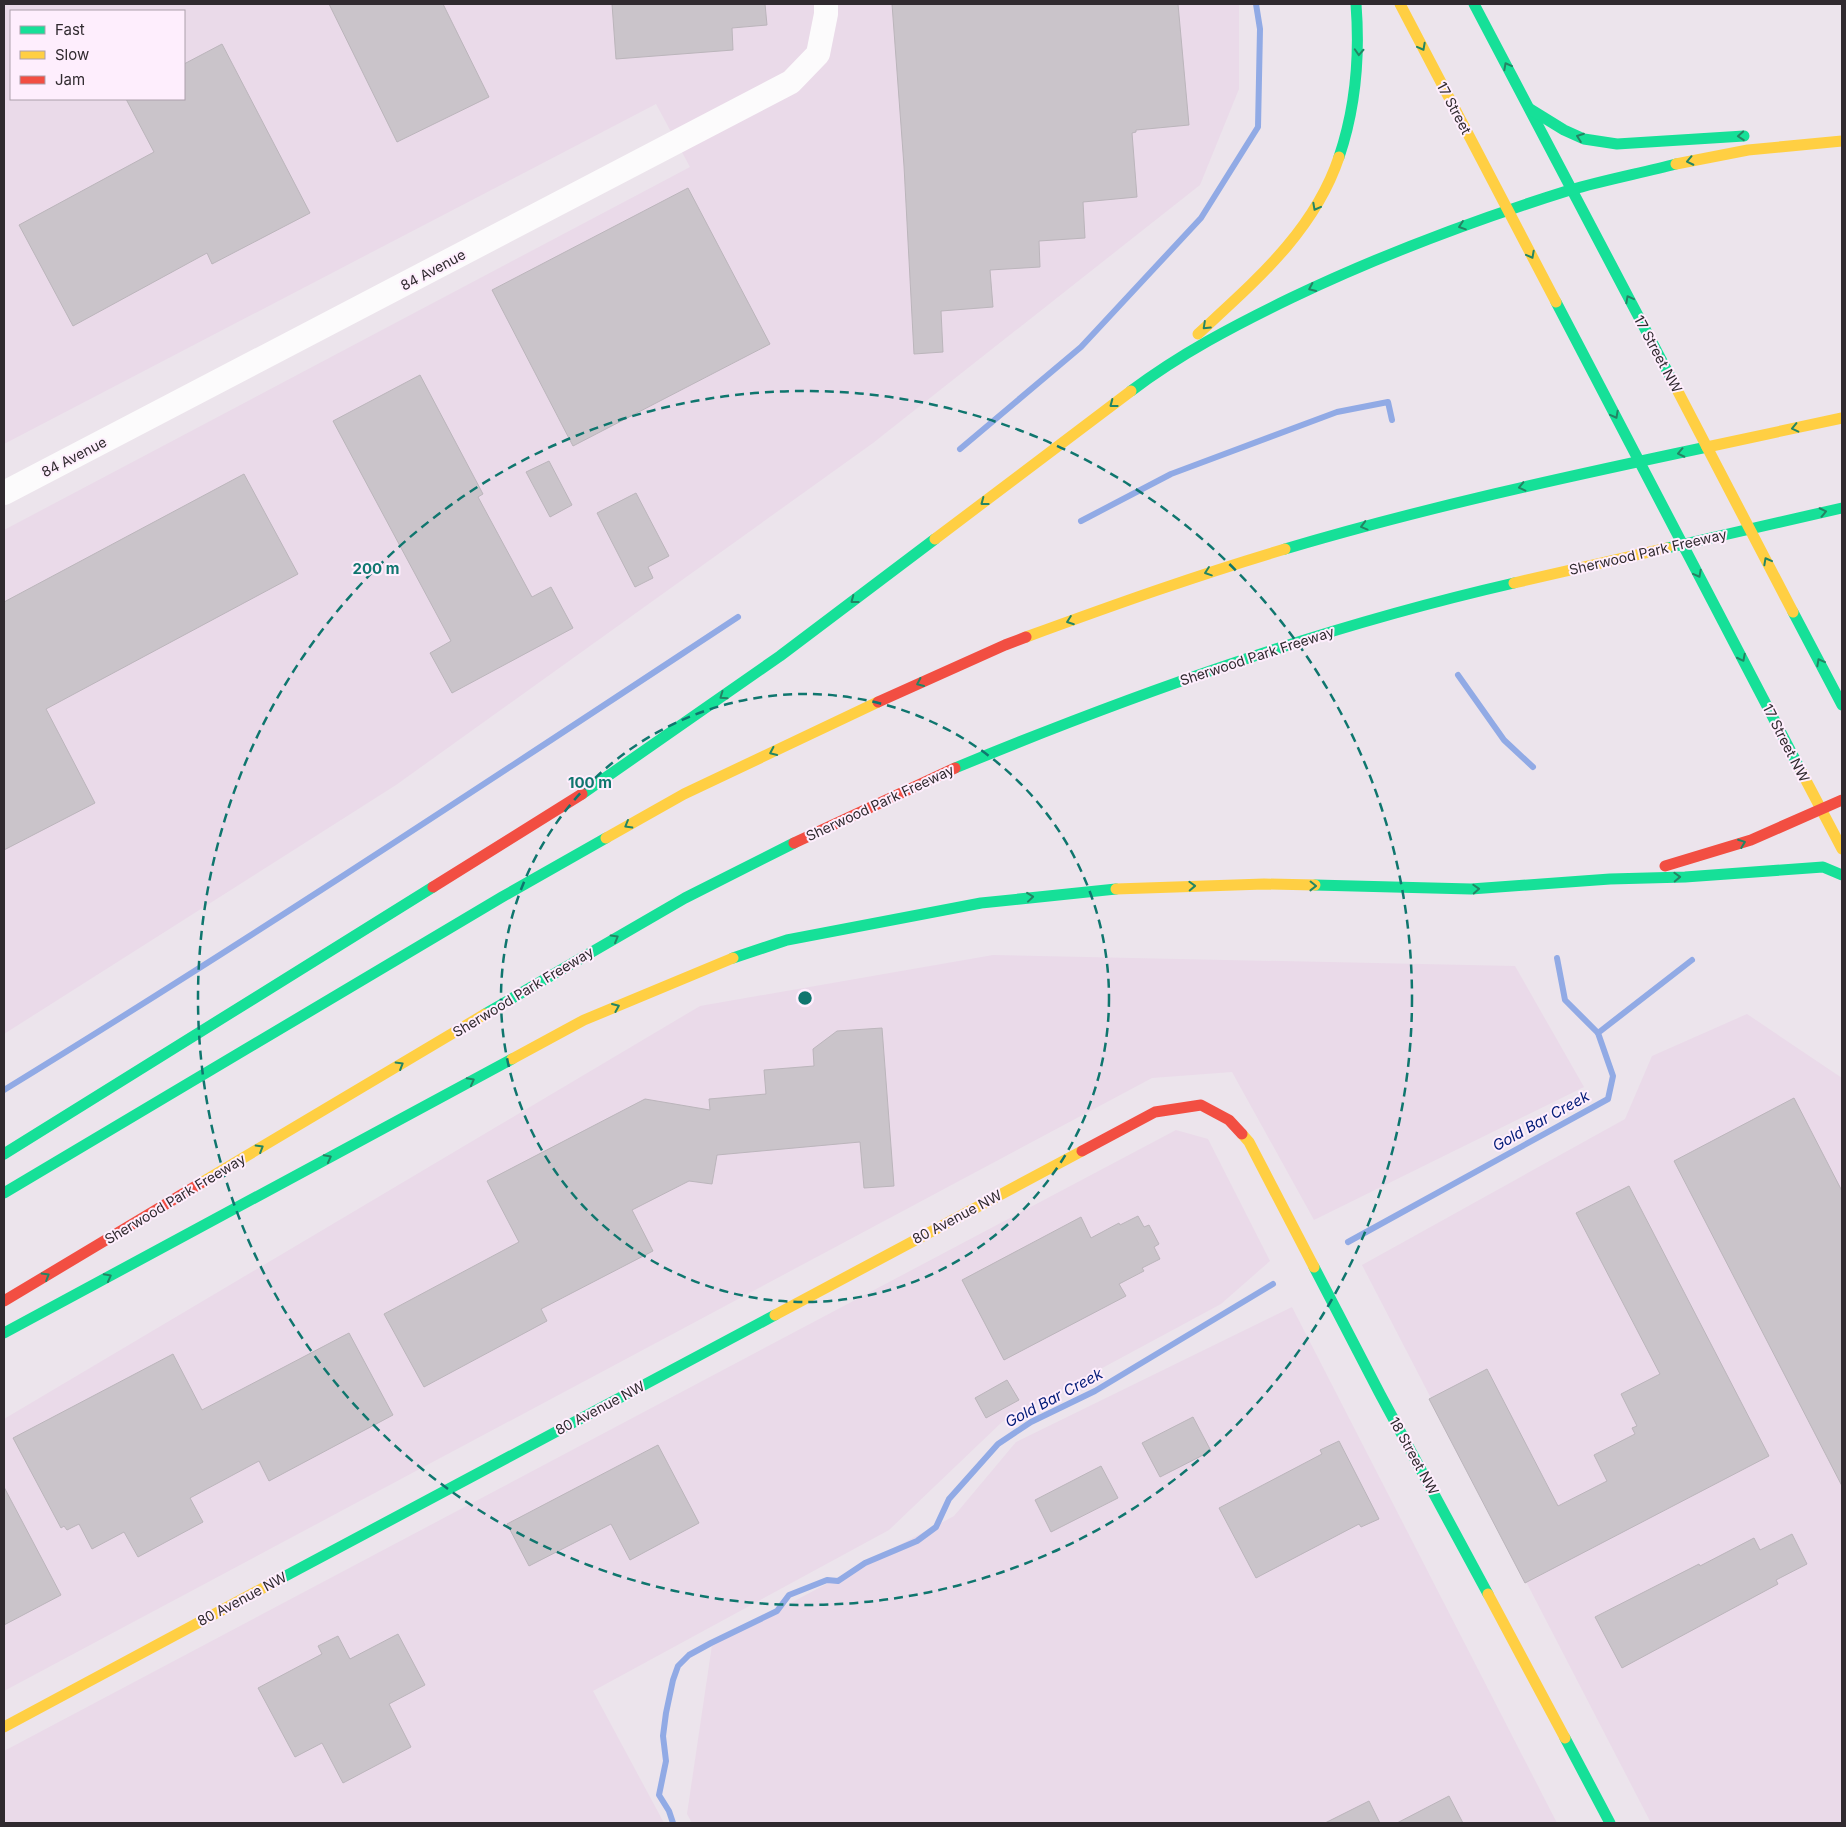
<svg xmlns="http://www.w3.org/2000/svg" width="1846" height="1827" font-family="Inter,sans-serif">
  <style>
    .built { fill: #eadae9; fill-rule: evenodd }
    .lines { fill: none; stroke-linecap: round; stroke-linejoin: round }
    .stream { stroke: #91aae5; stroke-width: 6 }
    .building { fill: #cac4ca; stroke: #bbb5bb }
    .street { stroke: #fcfbfc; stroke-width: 24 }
    .fast { stroke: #16e098; stroke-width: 11 }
    .slow { stroke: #ffcf43; stroke-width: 11 }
    .jam { stroke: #f24e42; stroke-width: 11 }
    .oneway { stroke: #238564 }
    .ring { fill: none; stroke: #0f766e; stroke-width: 2.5; stroke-dasharray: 9 6 }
    .labels { text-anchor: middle; stroke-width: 4; stroke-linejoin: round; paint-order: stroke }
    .street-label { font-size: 14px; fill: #302a2f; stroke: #feeefd }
    .water-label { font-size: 15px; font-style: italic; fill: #011a77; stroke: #feeefd }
    .centre { fill: #0f766e; stroke: #feeefd; stroke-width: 2.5 }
    .ring-label { font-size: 15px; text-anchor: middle; font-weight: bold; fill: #0f766e; stroke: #feeefd; stroke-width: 4; stroke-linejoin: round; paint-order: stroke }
  </style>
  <rect width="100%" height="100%" fill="#ece4ec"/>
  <g class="built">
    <path d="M 4,4 L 1239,4 L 1239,89 L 1200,185 L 873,443 L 396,785 L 4,1034 L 4,530 L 690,167 L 656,104 L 4,444 ZM 11,11 L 184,11 L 184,99 L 11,99 Z"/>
    <path d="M 993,955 L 1515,966 L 1584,1087 L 1314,1220 L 1232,1072 L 1152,1078 L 4,1691 L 4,1419 L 700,1006 Z"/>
    <path d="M 1747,1014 L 1842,1078 L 1842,1823 L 1651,1823 L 1362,1265 L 1625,1119 L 1652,1056 Z"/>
    <path d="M 1176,1130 L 1208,1139 L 1270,1261 L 1221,1304 L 1002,1422 L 889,1530 L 593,1691 L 664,1823 L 4,1823 L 4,1751 Z"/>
    <path d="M 1292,1307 L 1557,1823 L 692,1823 L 687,1814 L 712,1645 L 954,1516 L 1016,1442 Z"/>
  </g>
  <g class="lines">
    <g class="stream">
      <path d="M 960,449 L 1081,347 L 1201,218 L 1258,127 L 1260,29 L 1256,4"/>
      <path d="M 1081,521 L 1171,474 L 1337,412 L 1388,402 L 1392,420"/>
      <path d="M 1458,675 L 1504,740 L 1533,767"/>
      <path d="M 1557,958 L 1565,1000 L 1598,1033"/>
      <path d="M 4,1090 C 252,938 495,777 738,617"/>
      <path d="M 1348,1242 L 1608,1099 L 1613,1076 L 1598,1033 L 1692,960"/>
      <path d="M 673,1823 L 669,1811 L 659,1795 L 666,1761 L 663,1736 L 666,1713 L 673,1680 L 678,1666 L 689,1655 L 711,1643 L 777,1611 L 789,1595 L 827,1580 L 838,1581 L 865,1563 L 917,1541 L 936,1527 L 949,1499 L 998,1444 L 1031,1422 L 1095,1391 L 1273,1284"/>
    </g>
  </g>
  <g class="building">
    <path d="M 329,4 L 443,4 L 489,97 L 397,142 Z"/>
    <path d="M 612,4 L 765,4 L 767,25 L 732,28 L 733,50 L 616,59 Z"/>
    <path d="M 892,4 L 1178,4 L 1189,125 L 1136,130 L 1136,132 L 1132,133 L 1137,197 L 1083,202 L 1085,238 L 1039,241 L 1040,267 L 990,270 L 993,307 L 941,311 L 943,352 L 914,354 L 904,166 Z"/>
    <path d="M 222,44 L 310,213 L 212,264 L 207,253 L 73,326 L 19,225 L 154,152 L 126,99 L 184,99 L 184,64 Z"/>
    <path d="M 688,188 L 770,344 L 573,446 L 492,290 Z"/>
    <path d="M 420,375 L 483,494 L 478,497 L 532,597 L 551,587 L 573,628 L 452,693 L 430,653 L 451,641 L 333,421 Z"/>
    <path d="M 549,461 L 572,505 L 550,517 L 526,472 Z"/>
    <path d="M 244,474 L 298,574 L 46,709 L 95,803 L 4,850 L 4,602 Z"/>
    <path d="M 636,493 L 669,556 L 648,567 L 653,578 L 635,587 L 597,513 Z"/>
    <path d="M 882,1028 L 894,1186 L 864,1188 L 860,1142 L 717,1155 L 712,1184 L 689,1181 L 632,1210 L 653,1251 L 541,1309 L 547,1321 L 424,1387 L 384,1314 L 519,1242 L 487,1181 L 645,1099 L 710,1110 L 709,1099 L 766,1094 L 764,1070 L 814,1066 L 813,1049 L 837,1031 Z"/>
    <path d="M 1794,1098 L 1842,1191 L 1842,1486 L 1674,1161 Z"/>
    <path d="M 1629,1186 L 1769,1456 L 1525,1583 L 1429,1399 L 1487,1369 L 1558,1506 L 1607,1481 L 1594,1455 L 1635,1434 L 1632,1428 L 1637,1426 L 1621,1394 L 1660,1374 L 1576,1213 Z"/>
    <path d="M 1138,1216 L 1144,1227 L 1149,1225 L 1159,1244 L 1154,1247 L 1160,1259 L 1142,1268 L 1144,1271 L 1119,1284 L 1126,1296 L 1004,1360 L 962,1280 L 1081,1217 L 1091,1238 L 1119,1223 L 1120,1225 Z"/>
    <path d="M 349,1333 L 393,1415 L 269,1481 L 259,1461 L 190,1498 L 203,1522 L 138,1557 L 124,1532 L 92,1549 L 79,1524 L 67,1530 L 64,1526 L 61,1528 L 13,1438 L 173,1354 L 202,1410 Z"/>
    <path d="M 1007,1380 L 1019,1400 L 986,1418 L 975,1398 Z"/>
    <path d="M 1193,1417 L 1211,1451 L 1160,1477 L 1142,1443 Z"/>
    <path d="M 1339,1441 L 1379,1519 L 1361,1527 L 1359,1524 L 1256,1578 L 1219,1508 L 1322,1454 L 1320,1450 Z"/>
    <path d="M 658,1445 L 699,1523 L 630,1560 L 611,1524 L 529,1566 L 507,1524 Z"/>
    <path d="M 1101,1466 L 1118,1498 L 1051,1532 L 1035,1500 Z"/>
    <path d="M 4,1487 L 61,1595 L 4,1625 Z"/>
    <path d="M 1792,1534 L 1807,1564 L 1776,1580 L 1778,1584 L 1622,1668 L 1595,1617 L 1699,1564 L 1700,1566 L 1754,1538 L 1760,1550 Z"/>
    <path d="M 398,1634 L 425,1685 L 389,1704 L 411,1747 L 343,1783 L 322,1743 L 295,1757 L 258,1688 L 322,1654 L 318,1646 L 338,1636 L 350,1659 Z"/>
    <path d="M 1449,1796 L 1463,1823 L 1397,1823 Z"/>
    <path d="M 1369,1801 L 1380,1823 L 1325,1823 Z"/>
  </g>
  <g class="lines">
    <path class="street" d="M 4,493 L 791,82 L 818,54 L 826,14 L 826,4"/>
    <g class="fast">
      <path d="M 1474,4 L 1673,382"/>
      <path d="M 1530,109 L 1564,130 L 1584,139 L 1617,144 L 1744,136"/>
      <path d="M 1339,157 C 1356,107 1360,56 1356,4"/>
      <path d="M 1556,302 L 1801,771"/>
      <path d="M 1131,391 C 1180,354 1235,325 1291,298 C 1381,255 1474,220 1570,190 C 1605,180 1641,173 1676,164"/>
      <path d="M 1667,548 L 1842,508"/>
      <path d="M 1285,549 C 1423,508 1565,477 1707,447"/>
      <path d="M 1793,612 L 1842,705"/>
      <path d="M 955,768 C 1137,693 1322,627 1514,583"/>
      <path d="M 582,794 L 780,656 L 935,539"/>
      <path d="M 1315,885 L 1471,889 L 1610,879 L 1685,877 L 1823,867 L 1842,875"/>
      <path d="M 733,958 L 787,940 L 981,903 L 1116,889"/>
      <path d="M 485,1014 L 685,898 L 794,843"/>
      <path d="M 4,1154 L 433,887"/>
      <path d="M 4,1193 L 502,897 L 606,838"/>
      <path d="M 1314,1267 L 1380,1394 L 1488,1594"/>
      <path d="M 4,1333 L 512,1059"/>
      <path d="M 278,1580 L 775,1315"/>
      <path d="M 1565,1738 L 1610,1823"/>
    </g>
    <g class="slow">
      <path d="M 1400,4 L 1556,302"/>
      <path d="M 1676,164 L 1748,150 L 1842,141"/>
      <path d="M 1198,334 C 1254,282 1314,232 1339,157"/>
      <path d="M 1673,382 L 1793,612"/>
      <path d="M 1707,447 L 1842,418"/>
      <path d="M 935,539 L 1131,391"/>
      <path d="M 1514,583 L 1667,548"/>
      <path d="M 1026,637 C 1111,606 1197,575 1285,549"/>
      <path d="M 1801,771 L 1842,849"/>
      <path d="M 606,838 L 684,794 L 878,702"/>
      <path d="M 1116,889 L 1264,884 L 1315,885"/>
      <path d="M 512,1059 L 584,1020 L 733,958"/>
      <path d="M 1242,1134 L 1249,1142 L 1314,1267"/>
      <path d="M 201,1183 L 485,1014"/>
      <path d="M 775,1315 L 1082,1151"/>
      <path d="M 1488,1594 L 1565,1738"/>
      <path d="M 4,1727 L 278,1580"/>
    </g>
    <g class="jam">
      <path d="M 878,702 L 1005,645 L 1026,637"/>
      <path d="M 794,843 L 955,768"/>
      <path d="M 1665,866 L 1751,840 L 1842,800"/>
      <path d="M 433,887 L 582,794"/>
      <path d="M 1082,1151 L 1155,1112 L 1201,1105 L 1229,1120 L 1242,1134"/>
      <path d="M 4,1301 L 201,1183"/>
    </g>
  </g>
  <defs><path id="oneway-chevron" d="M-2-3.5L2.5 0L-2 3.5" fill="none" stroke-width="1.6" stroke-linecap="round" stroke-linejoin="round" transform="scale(1.25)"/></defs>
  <g class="oneway">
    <use href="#oneway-chevron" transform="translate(1422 47) rotate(62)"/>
    <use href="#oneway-chevron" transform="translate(1359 52) rotate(93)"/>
    <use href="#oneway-chevron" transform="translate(1507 66) rotate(-118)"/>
    <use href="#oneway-chevron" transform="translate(1741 136) rotate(176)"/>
    <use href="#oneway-chevron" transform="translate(1580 137) rotate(-160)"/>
    <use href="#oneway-chevron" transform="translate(1690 161) rotate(168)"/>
    <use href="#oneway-chevron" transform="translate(1316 207) rotate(118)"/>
    <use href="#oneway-chevron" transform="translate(1462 226) rotate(161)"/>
    <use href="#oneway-chevron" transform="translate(1531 255) rotate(62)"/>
    <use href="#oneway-chevron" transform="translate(1312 288) rotate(155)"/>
    <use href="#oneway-chevron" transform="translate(1629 299) rotate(-118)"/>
    <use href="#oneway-chevron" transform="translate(1206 326) rotate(137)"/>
    <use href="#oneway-chevron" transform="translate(1113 404) rotate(143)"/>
    <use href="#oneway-chevron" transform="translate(1615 415) rotate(62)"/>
    <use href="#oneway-chevron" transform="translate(1795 428) rotate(167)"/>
    <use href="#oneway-chevron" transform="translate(1681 453) rotate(168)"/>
    <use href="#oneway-chevron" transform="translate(1522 487) rotate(167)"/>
    <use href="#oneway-chevron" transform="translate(984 502) rotate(143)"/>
    <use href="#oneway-chevron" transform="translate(1823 512) rotate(-12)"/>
    <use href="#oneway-chevron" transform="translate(1364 526) rotate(165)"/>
    <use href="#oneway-chevron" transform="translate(1767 561) rotate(-118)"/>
    <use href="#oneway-chevron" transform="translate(1208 572) rotate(161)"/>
    <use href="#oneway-chevron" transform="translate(1698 574) rotate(62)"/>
    <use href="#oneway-chevron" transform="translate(854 600) rotate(143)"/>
    <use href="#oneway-chevron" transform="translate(1070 621) rotate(160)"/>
    <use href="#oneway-chevron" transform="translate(1742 658) rotate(63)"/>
    <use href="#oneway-chevron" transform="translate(1820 662) rotate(-118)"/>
    <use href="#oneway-chevron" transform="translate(920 683) rotate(156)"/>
    <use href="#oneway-chevron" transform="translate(723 696) rotate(145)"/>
    <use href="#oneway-chevron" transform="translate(773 752) rotate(155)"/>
    <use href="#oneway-chevron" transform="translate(628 825) rotate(150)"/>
    <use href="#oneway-chevron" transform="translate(1742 843) rotate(-21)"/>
    <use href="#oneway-chevron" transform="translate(1677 877) rotate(-2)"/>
    <use href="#oneway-chevron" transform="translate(1192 886) rotate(-2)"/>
    <use href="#oneway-chevron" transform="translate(1313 886) rotate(1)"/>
    <use href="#oneway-chevron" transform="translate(1476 889) rotate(-3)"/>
    <use href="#oneway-chevron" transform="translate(1030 897) rotate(-6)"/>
    <use href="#oneway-chevron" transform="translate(615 938) rotate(-30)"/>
    <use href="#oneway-chevron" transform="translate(616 1007) rotate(-23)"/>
    <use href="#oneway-chevron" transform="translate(400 1065) rotate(-31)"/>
    <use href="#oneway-chevron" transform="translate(471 1081) rotate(-28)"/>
    <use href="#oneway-chevron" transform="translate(260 1148) rotate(-31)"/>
    <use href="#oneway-chevron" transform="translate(328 1158) rotate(-28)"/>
    <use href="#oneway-chevron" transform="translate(46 1276) rotate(-31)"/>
    <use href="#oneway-chevron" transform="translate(108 1277) rotate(-28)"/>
  </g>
  <g class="ring">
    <circle cx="805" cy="998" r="304"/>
    <circle cx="805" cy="998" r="607"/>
  </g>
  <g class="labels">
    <g class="street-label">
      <text transform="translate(1454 108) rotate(62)" y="5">17 Street</text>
      <text transform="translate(433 270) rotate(-28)" y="5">84 Avenue</text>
      <text transform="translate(1658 354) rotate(62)" y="5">17 Street NW</text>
      <text transform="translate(74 457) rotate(-27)" y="5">84 Avenue</text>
      <text transform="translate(1648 552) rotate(-13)" y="5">Sherwood Park Freeway</text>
      <text transform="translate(1257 656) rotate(-18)" y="5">Sherwood Park Freeway</text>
      <text transform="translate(1786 743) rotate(63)" y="5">17 Street NW</text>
      <text transform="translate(880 803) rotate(-25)" y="5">Sherwood Park Freeway</text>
      <text transform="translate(523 992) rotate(-31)" y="5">Sherwood Park Freeway</text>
      <text transform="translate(175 1199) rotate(-31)" y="5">Sherwood Park Freeway</text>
      <text transform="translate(957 1217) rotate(-28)" y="5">80 Avenue NW</text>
      <text transform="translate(600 1408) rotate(-28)" y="5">80 Avenue NW</text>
      <text transform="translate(1414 1456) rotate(61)" y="5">18 Street NW</text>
      <text transform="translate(242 1599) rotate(-28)" y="5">80 Avenue NW</text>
    </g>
    <g class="water-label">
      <text transform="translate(1541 1121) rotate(-29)" y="5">Gold Bar Creek</text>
      <text transform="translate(1054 1398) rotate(-28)" y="5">Gold Bar Creek</text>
    </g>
  </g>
  <circle cx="805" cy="998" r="8" class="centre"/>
  <g class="ring-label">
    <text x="376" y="574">200 m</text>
    <text x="590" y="788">100 m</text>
  </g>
  <rect width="1846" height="1827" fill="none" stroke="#302a2f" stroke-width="10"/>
  <rect x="10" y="10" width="175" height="90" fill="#feeefd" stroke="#aca0ab"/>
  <rect x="20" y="26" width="25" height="8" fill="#16e098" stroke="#aca0ab"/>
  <text x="55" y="35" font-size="15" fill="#302a2f">Fast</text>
  <rect x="20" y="51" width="25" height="8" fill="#ffcf43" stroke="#aca0ab"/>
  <text x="55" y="60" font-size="15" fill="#302a2f">Slow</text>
  <rect x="20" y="76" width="25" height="8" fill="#f24e42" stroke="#aca0ab"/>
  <text x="55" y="85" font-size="15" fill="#302a2f">Jam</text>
</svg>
